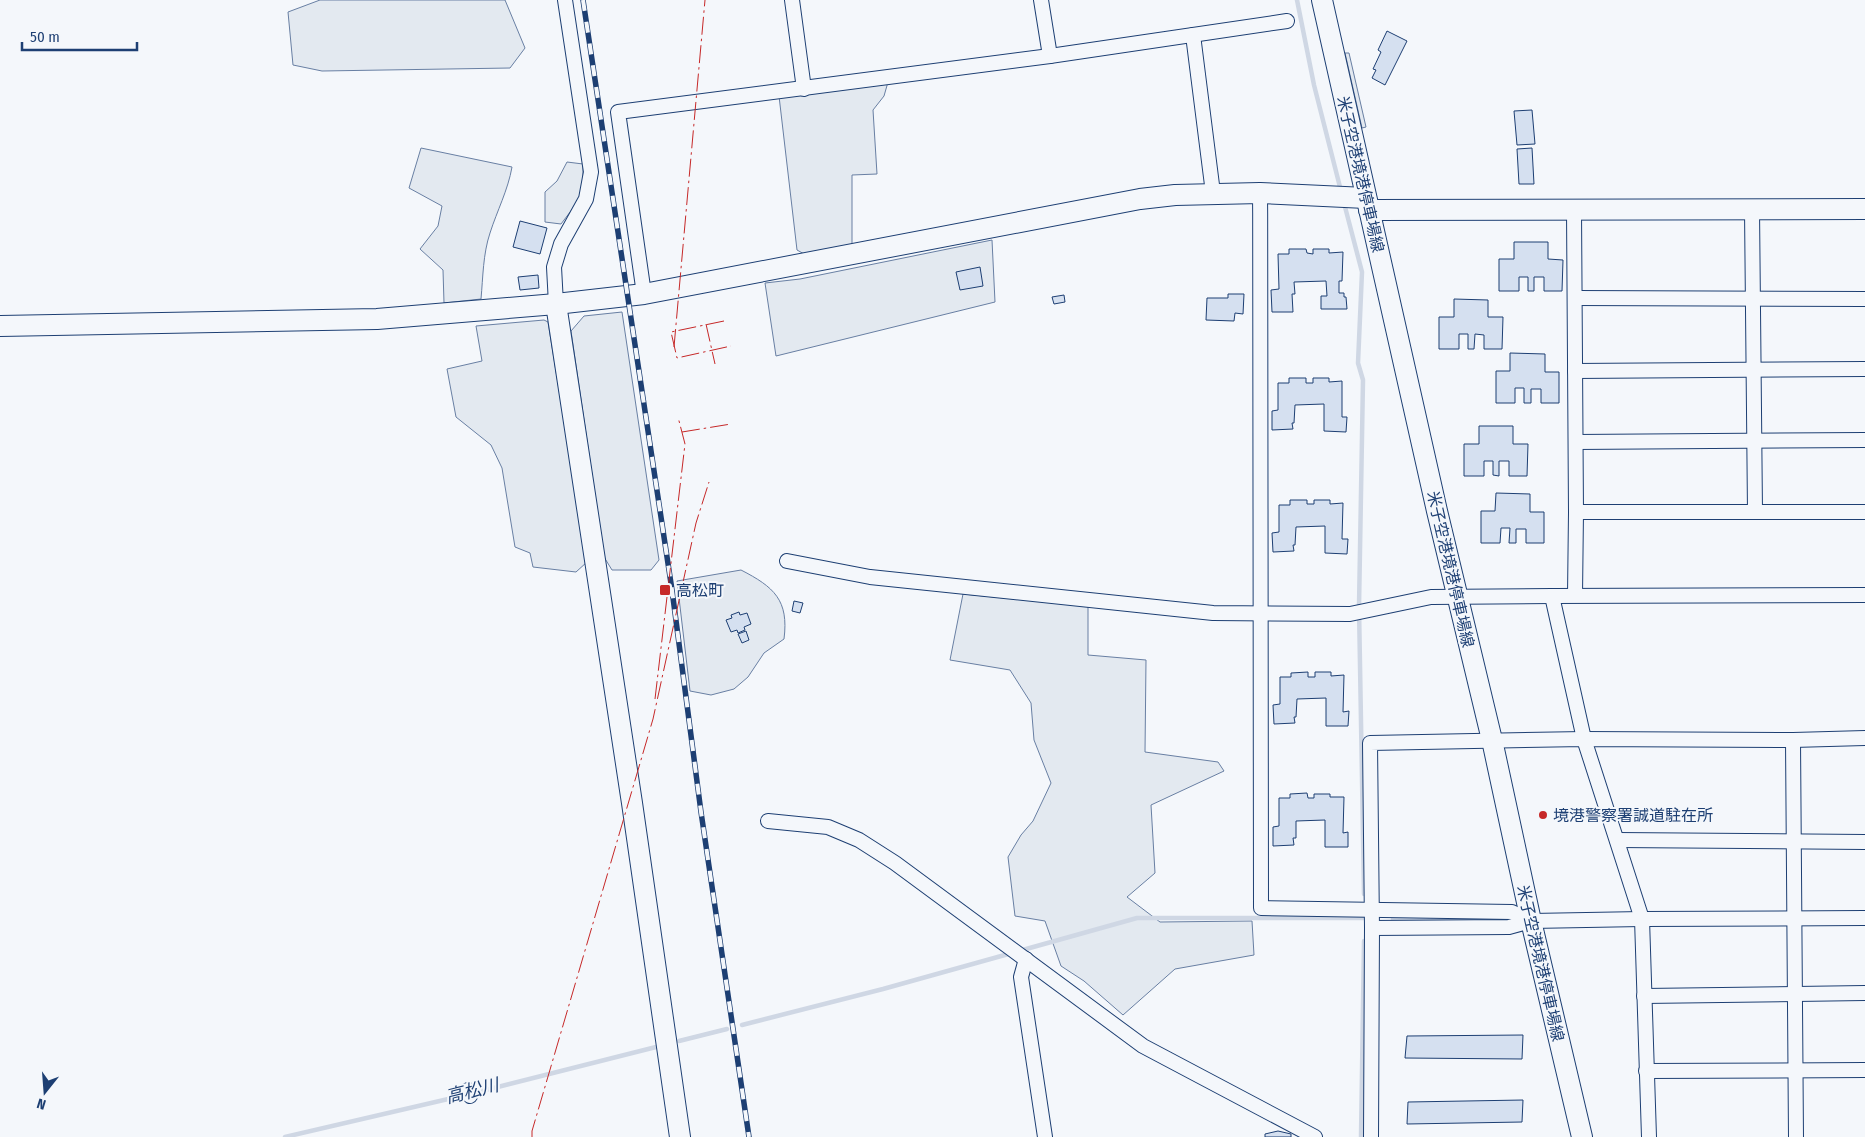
<svg xmlns="http://www.w3.org/2000/svg" width="1865" height="1137" font-family="'Fira Sans Condensed','Noto Sans JP',sans-serif">
  <style>
    .green { fill: #e3e9f0; stroke: #687fa3 }
    .lines { fill: none; stroke-linecap: round; stroke-linejoin: round }
    .stream { stroke: #cfd7e4; stroke-width: 4.5 }
    .building { fill: #d5e0f0; stroke: #1d3f73 }
    .street-casing { stroke: #1d3f73; stroke-width: 16 }
    .secondary-casing { stroke: #1d3f73; stroke-width: 22 }
    .street { stroke: #f4f7fb; stroke-width: 14 }
    .secondary { stroke: #f4f7fb; stroke-width: 20 }
    .rail-casing { stroke: #1d3f73; stroke-width: 5.5 }
    .rail { stroke: #f4f7fb; stroke-width: 4; stroke-dasharray: 11; stroke-linecap: butt }
    .power { stroke: #c62828; stroke-width: 1; stroke-dasharray: 18 4 2.5 4; stroke-linecap: butt }
    .poi-dot { fill: #c62828; stroke: #f4f7fb; stroke-width: 2 }
    .labels { text-anchor: middle; stroke-width: 4; stroke-linejoin: round; paint-order: stroke }
    .street-label { font-size: 16px; fill: #1d3f73; stroke: #f4f7fb }
    .poi-label { font-size: 16px; fill: #1d3f73; stroke: #f4f7fb; text-anchor: start }
    .water-label { font-size: 18px; font-style: italic; fill: #1d3f73; stroke: #f4f7fb }
  </style>
  <rect width="100%" height="100%" fill="#f4f7fb"/>
  <g class="green">
    <path d="M 320,0 L 505,0 L 525,48 L 510,68 L 322,71 L 293,65 L 288,12 Z"/>
    <path d="M 1345,53 L 1349,53 L 1366,127 L 1362,128 Z"/>
    <path d="M 888,82 L 884,96 L 873,110 L 877,174 L 852,175 L 852,246 L 806,255 L 797,250 L 779,96 Z"/>
    <path d="M 421,148 L 512,167 C 508,190 497,211 490,233 C 483,254 483,277 481,299 L 444,303 L 443,270 L 420,249 L 438,226 L 442,206 L 409,188 Z"/>
    <path d="M 567,162 L 583,164 L 583,195 L 561,224 L 545,222 L 545,192 L 557,181 Z"/>
    <path d="M 992,240 L 995,302 L 776,356 L 765,283 L 800,279 Z"/>
    <path d="M 622,312 L 659,560 L 651,570 L 612,570 L 604,557 L 571,331 L 584,316 Z"/>
    <path d="M 544,320 L 548,322 L 587,562 L 576,572 L 533,567 L 530,553 L 515,547 L 502,468 L 491,445 L 456,417 L 447,369 L 482,361 L 476,326 Z"/>
    <path d="M 741,570 C 774,587 789,600 784,639 L 764,653 L 748,677 L 734,689 L 711,695 L 690,691 L 677,581 Z"/>
    <path d="M 963,594 L 1088,606 L 1088,655 L 1146,660 L 1145,752 L 1218,762 L 1224,771 L 1151,805 L 1155,873 L 1127,897 L 1160,922 L 1252,921 L 1254,955 L 1175,969 L 1123,1015 L 1084,981 L 1061,966 L 1045,921 L 1015,916 L 1008,857 L 1021,835 L 1033,821 L 1051,783 L 1034,740 L 1031,703 L 1010,670 L 950,660 Z"/>
  </g>
  <g class="lines">
    <g class="stream">
      <path d="M 1297,0 L 1314,85 L 1341,191"/>
      <path d="M 1344,203 L 1362,272 L 1358,363 L 1363,380 L 1359,607 L 1364,894"/>
      <path d="M 1393,919 L 1502,920"/>
      <path d="M 1019,951 L 1137,918 L 1364,918"/>
      <path d="M 742,1025 L 883,989 L 1012,953"/>
      <path d="M 679,1041 L 727,1029"/>
      <path d="M 285,1137 L 474,1093 L 660,1046"/>
      <path d="M 1361,1137 L 1364,941"/>
    </g>
  </g>
  <g class="building">
    <path d="M 1387,31 L 1407,41 L 1385,85 L 1372,78 L 1376,70 L 1373,69 L 1381,52 L 1378,50 Z"/>
    <path d="M 1532,110 L 1535,144 L 1517,145 L 1514,111 Z"/>
    <path d="M 1532,148 L 1534,184 L 1519,184 L 1517,149 Z"/>
    <path d="M 520,221 L 547,228 L 540,254 L 513,247 Z"/>
    <path d="M 1514,242 L 1548,242 L 1548,259 L 1563,260 L 1562,291 L 1544,291 L 1544,277 L 1534,277 L 1534,291 L 1528,291 L 1528,277 L 1519,277 L 1519,291 L 1499,291 L 1499,259 L 1514,259 Z"/>
    <path d="M 1289,249 L 1306,249 L 1307,253 L 1313,254 L 1313,249 L 1329,249 L 1329,253 L 1343,252 L 1342,281 L 1339,281 L 1339,293 L 1344,293 L 1344,297 L 1346,297 L 1347,309 L 1321,309 L 1321,296 L 1327,296 L 1326,281 L 1294,282 L 1295,294 L 1292,294 L 1293,312 L 1272,312 L 1271,290 L 1279,289 L 1278,254 L 1289,254 Z"/>
    <path d="M 980,267 L 983,286 L 960,290 L 956,272 Z"/>
    <path d="M 538,275 L 539,288 L 520,290 L 518,277 Z"/>
    <path d="M 1228,294 L 1244,294 L 1243,314 L 1235,313 L 1234,321 L 1206,320 L 1207,298 L 1228,298 Z"/>
    <path d="M 1064,295 L 1065,302 L 1054,304 L 1052,297 Z"/>
    <path d="M 1454,299 L 1488,300 L 1488,317 L 1503,317 L 1502,349 L 1484,349 L 1484,335 L 1475,334 L 1474,349 L 1468,349 L 1468,334 L 1459,334 L 1459,349 L 1439,349 L 1439,317 L 1454,317 Z"/>
    <path d="M 1510,353 L 1545,354 L 1545,372 L 1559,372 L 1559,403 L 1541,403 L 1541,389 L 1531,389 L 1531,403 L 1524,403 L 1524,388 L 1515,388 L 1515,403 L 1496,403 L 1496,371 L 1510,371 Z"/>
    <path d="M 1289,378 L 1306,378 L 1306,383 L 1313,383 L 1313,378 L 1329,378 L 1329,382 L 1342,381 L 1342,417 L 1347,417 L 1346,432 L 1324,431 L 1324,404 L 1295,405 L 1294,423 L 1292,423 L 1293,429 L 1272,430 L 1272,411 L 1278,410 L 1278,383 L 1289,383 Z"/>
    <path d="M 1479,426 L 1513,426 L 1513,444 L 1528,444 L 1527,476 L 1509,476 L 1509,461 L 1499,461 L 1499,476 L 1493,475 L 1493,461 L 1484,461 L 1484,476 L 1464,476 L 1464,444 L 1479,444 Z"/>
    <path d="M 1496,493 L 1530,494 L 1530,512 L 1544,512 L 1544,543 L 1526,543 L 1526,529 L 1516,529 L 1516,543 L 1509,543 L 1510,528 L 1501,528 L 1500,543 L 1481,543 L 1481,511 L 1495,511 Z"/>
    <path d="M 1290,500 L 1307,500 L 1307,504 L 1314,504 L 1314,500 L 1330,500 L 1330,504 L 1343,503 L 1342,539 L 1348,539 L 1347,554 L 1325,553 L 1325,526 L 1296,527 L 1295,545 L 1293,545 L 1294,551 L 1273,552 L 1272,533 L 1279,532 L 1279,505 L 1290,505 Z"/>
    <path d="M 794,601 L 803,603 L 800,613 L 792,611 Z"/>
    <path d="M 739,612 L 740,615 L 747,613 L 751,624 L 744,627 L 745,630 L 738,633 L 737,630 L 731,632 L 726,620 L 732,618 L 731,615 Z"/>
    <path d="M 746,631 L 749,640 L 742,643 L 738,634 Z"/>
    <path d="M 1308,672 L 1308,677 L 1315,677 L 1315,672 L 1331,672 L 1331,676 L 1344,675 L 1343,712 L 1349,711 L 1348,726 L 1326,726 L 1326,698 L 1297,699 L 1296,717 L 1294,717 L 1295,723 L 1274,724 L 1273,705 L 1280,704 L 1280,677 L 1291,677 L 1291,673 Z"/>
    <path d="M 1307,793 L 1308,798 L 1314,798 L 1314,794 L 1330,794 L 1330,797 L 1344,797 L 1343,833 L 1348,832 L 1348,847 L 1325,847 L 1325,820 L 1296,821 L 1296,838 L 1293,838 L 1294,845 L 1273,846 L 1273,827 L 1279,826 L 1279,798 L 1290,798 L 1290,794 Z"/>
    <path d="M 1523,1035 L 1522,1059 L 1405,1058 L 1407,1036 Z"/>
    <path d="M 1523,1100 L 1522,1122 L 1407,1124 L 1408,1102 Z"/>
    <path d="M 1278,1131 L 1291,1134 L 1291,1137 L 1265,1137 L 1265,1134 Z"/>
  </g>
  <g class="lines">
    <g class="street-casing">
      <g id="street">
        <path d="M 792,0 L 804,89"/>
        <path d="M 1041,0 L 1050,56"/>
        <path d="M 1193,35 L 1213,193"/>
        <path d="M 1260,193 C 1262,431 1260,669 1261,908 L 1512,912 L 1531,921"/>
        <path d="M 1752,209 L 1755,512"/>
        <path d="M 1574,210 L 1576,512 L 1575,595"/>
        <path d="M 644,294 L 618,112 L 1050,56 L 1287,21"/>
        <path d="M 1575,298 L 1865,299"/>
        <path d="M 556,304 L 554,267 L 561,244 L 586,199 L 591,172 L 565,0"/>
        <path d="M 1575,371 L 1865,369"/>
        <path d="M 1576,442 L 1865,440"/>
        <path d="M 1576,512 L 1865,512"/>
        <path d="M 787,561 L 870,577 L 1213,613 L 1350,614 L 1431,597 L 1552,596"/>
        <path d="M 1793,740 L 1796,1137"/>
        <path d="M 768,821 L 828,827 L 859,840 L 895,863 L 1143,1046 L 1315,1137"/>
        <path d="M 1617,840 L 1865,842"/>
        <path d="M 1372,928 L 1509,927 L 1531,921 L 1642,919 L 1865,918"/>
        <path d="M 1026,959 L 1021,977 L 1045,1137"/>
        <path d="M 1644,996 L 1865,993"/>
        <path d="M 1646,1071 L 1865,1070"/>
        <path d="M 468,1090 L 470,1096"/>
        <path d="M 1371,1137 L 1372,928 L 1370,743 L 1584,739 L 1793,740 L 1865,738"/>
        <path d="M 1649,1137 L 1642,919 L 1584,739 L 1552,596 L 1865,595"/>
      </g>
    </g>
    <g class="secondary-casing">
      <g id="secondary">
        <path d="M 1322,0 L 1437,511 L 1492,740 L 1531,921 L 1582,1137"/>
        <path d="M 1369,210 L 1865,209"/>
        <path d="M 556,304 L 632,803 L 680,1137"/>
        <path d="M 0,326 L 377,319 L 556,304 L 644,294 L 1140,199 L 1175,195 L 1260,193 L 1366,198"/>
      </g>
    </g>
    <use href="#street" class="street"/>
    <use href="#secondary" class="secondary"/>
    <g class="rail-casing">
      <path id="rail" d="M 583,0 L 672,590 L 701,812 L 749,1137"/>
    </g>
    <use href="#rail" class="rail"/>
    <g class="power">
      <path d="M 724,321 L 671,332 L 677,358 L 731,346"/>
      <path d="M 706,324 L 715,364"/>
      <path d="M 674,347 L 705,0"/>
      <path d="M 682,432 L 731,424"/>
      <path d="M 655,699 L 685,444 L 678,417"/>
      <path d="M 532,1137 L 532,1131 L 653,719 L 696,523 L 709,482"/>
    </g>
  </g>
  <g class="poi-dot">
    <rect x="659" y="584" width="12" height="12" rx="2.5"/>
    <circle cx="1543" cy="815" r="5"/>
  </g>
  <g class="labels">
    <g class="street-label">
      <text transform="translate(1361 174) rotate(77)" y="6">米子空港境港停車場線</text>
      <text transform="translate(1451 569) rotate(77)" y="6">米子空港境港停車場線</text>
      <text transform="translate(1541 963) rotate(77)" y="6">米子空港境港停車場線</text>
    </g>
    <g class="poi-label">
      <text x="676" y="596">高松町</text>
      <text x="1553" y="821">境港警察署誠道駐在所</text>
    </g>
    <g class="water-label">
      <text transform="translate(472 1091) rotate(-14)" y="6">高松川</text>
    </g>
  </g>
  <g transform="translate(45 1092) rotate(197)" stroke="#f4f7fb" stroke-width="4" paint-order="stroke">
  <path d="M0-4L9 19L0 12L-9 19Z" fill="#1d3f73"/>
  <text y="-8" font-size="14" font-weight="bold" text-anchor="middle" fill="#1d3f73">N</text>
  </g>
  <path d="M22 42v8h115v-8" fill="none" stroke="#1d3f73" stroke-width="2.5"/>
  <text x="30" y="42" font-size="15" fill="#1d3f73" stroke="#f4f7fb" stroke-width="4" paint-order="stroke">50 m</text>
</svg>
